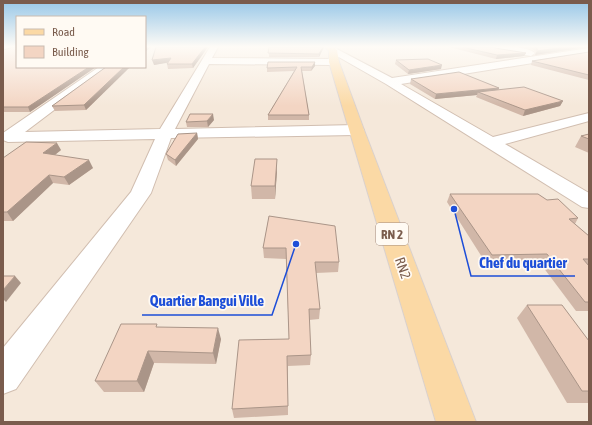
<svg xmlns="http://www.w3.org/2000/svg" width="592" height="425" font-family="'Asap Condensed',sans-serif">
  <style>
    .residential { fill: #f5e8da }
    .lines { fill: none; stroke-linecap: round; stroke-linejoin: round }
    .minor-casing { stroke: #d1beb0; stroke-width: 2 }
    .primary-casing { stroke: #dad1cd; stroke-width: 2 }
    .minor { fill: #fff; fill-rule: evenodd }
    .primary { fill: #fbd9a5; fill-rule: evenodd }
    .wall { fill: #d1b7a8 }
    .shaded-wall { fill: #aa9588 }
    .building { fill: #f3d5c3; stroke: #aa9588 }
    .labels { text-anchor: middle; stroke-width: 3.5; stroke-linejoin: round; paint-order: stroke }
    .shield { fill: #fffaf3; stroke: #a28b7f; stroke-width: 1 }
    .shield-label { font-size: 13px; font-weight: bold; fill: #7a5c4d }
    .street-label { font-size: 14px; fill: #7a5c4d; stroke: #fffaf3 }
    .leader { fill: none; stroke: #1d4ed8; stroke-width: 1.5 }
    .callout-dot { fill: #1d4ed8; stroke: #fffaf3; stroke-width: 1.5 }
    .callout-label { font-size: 15px; text-anchor: middle; font-weight: bold; fill: #1d4ed8; stroke: #fffaf3; stroke-width: 3.5; stroke-linejoin: round; paint-order: stroke }
  </style>
  <rect width="100%" height="100%" fill="#fdf6ec"/>
  <path class="residential" d="M 3,47 L 17,47 L 17,67 L 145,67 L 145,47 L 589,47 L 589,422 L 3,422 Z"/>
  <g class="lines">
    <g class="minor-casing">
      <g id="minor">
        <path d="M 210,47 L 218,47 L 212,58 L 334,59 L 339,62 L 334,65 L 209,64 L 175,129 L 356,125 L 361,127 L 364,130 L 361,133 L 356,135 L 171,138 L 151,193 L 16,389 L 3,394 L 3,348 L 131,192 L 155,139 L 8,142 L 3,140 L 3,133 L 99,67 L 111,67 L 25,132 L 160,129 Z"/>
        <path d="M 333,47 L 392,78 L 589,48 L 589,54 L 401,84 L 493,137 L 589,113 L 589,121 L 505,144 L 589,193 L 589,208 L 582,207 L 386,84 L 330,52 L 329,50 Z"/>
        <path d="M 490,47 C 500,46 528,46 535,53 L 531,56 L 494,50 Z"/>
      </g>
    </g>
    <g class="primary-casing">
      <path id="primary" d="M 325,47 L 334,47 L 337,50 L 339,62 L 364,130 L 476,422 L 436,422 L 329,62 L 329,51 Z"/>
    </g>
    <use href="#minor" class="minor"/>
    <use href="#primary" class="primary"/>
  </g>
  <g class="wall">
    <path d="M 156,47 L 208,47 L 193,68 L 168,69 L 167,64 L 168,62 L 154,65 Z"/>
    <path d="M 269,47 L 324,47 L 319,57 L 269,57 Z"/>
    <path d="M 449,47 L 494,47 L 495,48 L 526,53 L 524,56 L 496,59 Z"/>
    <path d="M 522,47 L 587,47 L 535,55 L 536,52 L 532,49 Z"/>
    <path d="M 3,50 L 17,67 L 96,67 L 30,112 L 3,112 Z"/>
    <path d="M 589,52 L 589,80 L 531,65 L 532,61 Z"/>
    <path d="M 396,60 L 441,69 L 408,74 L 395,64 Z"/>
    <path d="M 315,66 L 311,71 L 302,71 L 309,115 L 309,120 L 268,120 L 268,115 L 294,71 L 267,72 L 267,68 Z"/>
    <path d="M 106,67 L 130,67 L 86,110 L 55,111 L 52,106 Z"/>
    <path d="M 411,79 L 499,88 L 498,90 L 563,101 L 560,106 L 523,116 L 476,97 L 477,95 L 435,99 L 410,84 Z"/>
    <path d="M 214,120 L 208,127 L 187,127 L 186,122 Z"/>
    <path d="M 197,133 L 198,139 L 176,166 L 168,160 L 166,154 Z"/>
    <path d="M 589,134 L 589,153 L 575,147 L 581,136 Z"/>
    <path d="M 61,150 L 55,155 L 93,168 L 69,185 L 53,183 L 13,221 L 3,221 L 3,158 Z"/>
    <path d="M 277,171 L 275,199 L 252,199 L 251,186 Z"/>
    <path d="M 450,194 L 547,200 L 578,218 L 575,224 L 589,236 L 589,311 L 576,311 L 540,263 L 487,265 L 447,202 Z"/>
    <path d="M 269,216 L 339,262 L 338,272 L 316,273 L 320,309 L 319,319 L 309,320 L 311,355 L 310,365 L 288,366 L 288,415 L 234,418 L 232,409 L 289,339 L 286,259 L 264,258 L 263,248 Z"/>
    <path d="M 527,305 L 589,341 L 589,403 L 567,403 L 517,318 Z"/>
    <path d="M 159,327 L 221,339 L 216,364 L 154,363 L 144,392 L 104,392 L 95,381 Z"/>
  </g>
  <g class="shaded-wall">
    <path d="M 146,47 L 151,47 L 145,52 L 145,48 Z"/>
    <path d="M 205,47 L 208,47 L 193,68 L 192,64 Z"/>
    <path d="M 323,47 L 324,47 L 319,57 L 319,54 Z"/>
    <path d="M 565,47 L 587,47 L 535,55 L 537,51 Z"/>
    <path d="M 526,53 L 524,56 L 496,59 L 497,55 Z"/>
    <path d="M 171,58 L 172,62 L 154,65 L 152,60 Z"/>
    <path d="M 315,62 L 315,66 L 311,71 L 312,67 Z"/>
    <path d="M 442,65 L 441,69 L 408,74 L 409,70 Z"/>
    <path d="M 89,67 L 96,67 L 30,112 L 28,107 Z"/>
    <path d="M 124,67 L 130,67 L 86,110 L 84,105 Z"/>
    <path d="M 499,88 L 497,93 L 478,92 L 477,95 L 435,99 L 436,94 Z"/>
    <path d="M 563,101 L 560,106 L 523,116 L 525,110 Z"/>
    <path d="M 213,114 L 214,120 L 208,127 L 207,121 Z"/>
    <path d="M 197,133 L 198,139 L 176,166 L 175,160 Z"/>
    <path d="M 57,143 L 61,150 L 47,161 L 43,153 Z"/>
    <path d="M 277,159 L 277,171 L 275,199 L 275,186 Z"/>
    <path d="M 89,160 L 93,168 L 69,185 L 64,177 Z"/>
    <path d="M 49,175 L 53,183 L 13,221 L 7,212 Z"/>
    <path d="M 15,276 L 21,283 L 6,302 L 3,299 L 3,290 Z"/>
    <path d="M 218,328 L 221,339 L 216,364 L 213,353 Z"/>
    <path d="M 148,351 L 154,363 L 144,392 L 137,381 Z"/>
  </g>
  <g class="building">
    <path d="M 14,47 L 17,47 L 17,67 L 89,67 L 28,107 L 3,107 L 3,50 Z"/>
    <path d="M 156,47 L 205,47 L 192,64 L 167,64 L 171,58 L 152,60 Z"/>
    <path d="M 269,47 L 323,47 L 319,54 L 268,53 Z"/>
    <path d="M 462,47 L 494,47 L 495,48 L 526,53 L 497,55 Z"/>
    <path d="M 535,47 L 565,47 L 537,51 L 537,48 Z"/>
    <path d="M 589,52 L 589,75 L 532,61 Z"/>
    <path d="M 428,59 L 442,65 L 409,70 L 396,60 Z"/>
    <path d="M 268,62 L 315,62 L 312,67 L 301,67 L 309,115 L 268,115 L 297,67 L 267,68 Z"/>
    <path d="M 106,67 L 124,67 L 84,105 L 52,106 Z"/>
    <path d="M 459,72 L 499,88 L 436,94 L 411,79 Z"/>
    <path d="M 524,87 L 563,101 L 525,110 L 478,92 Z"/>
    <path d="M 190,114 L 213,114 L 207,121 L 186,122 Z"/>
    <path d="M 197,133 L 175,160 L 166,154 L 178,134 Z"/>
    <path d="M 589,134 L 589,139 L 581,136 Z"/>
    <path d="M 26,142 L 57,143 L 43,153 L 89,160 L 64,177 L 49,175 L 7,212 L 3,212 L 3,158 Z"/>
    <path d="M 255,159 L 277,159 L 275,186 L 251,186 Z"/>
    <path d="M 450,194 L 538,194 L 547,200 L 558,199 L 578,218 L 569,219 L 589,236 L 589,259 L 583,259 L 589,266 L 589,302 L 585,302 L 547,254 L 492,255 Z"/>
    <path d="M 269,216 L 335,226 L 339,262 L 315,262 L 320,309 L 309,309 L 311,355 L 287,356 L 288,406 L 232,409 L 239,340 L 289,339 L 286,248 L 263,248 Z"/>
    <path d="M 3,276 L 15,276 L 3,290 Z"/>
    <path d="M 527,305 L 562,305 L 589,341 L 589,391 L 582,391 Z"/>
    <path d="M 121,324 L 157,324 L 156,327 L 218,328 L 213,353 L 148,351 L 137,381 L 95,381 Z"/>
  </g>
  <linearGradient id="sky" x2="0" y2="1"><stop stop-color="#97c7e8"/><stop offset="0.44" stop-color="#fefbf6"/><stop offset="1" stop-color="#fefbf6" stop-opacity="0"/></linearGradient>
  <rect width="592" height="106" fill="url(#sky)"/>
  <g class="labels">
    <rect class="shield" x="376" y="223" width="32" height="22" rx="3"/>
    <g class="shield-label">
      <text x="392" y="239">RN 2</text>
    </g>
    <g class="street-label">
      <text transform="translate(403 268) rotate(71)" y="5">RN2</text>
    </g>
  </g>
  <path class="leader" d="M454 209L471 276H575M296 244L272 315H142"/>
  <g class="callout-dot">
    <circle cx="454" cy="209" r="4"/>
    <circle cx="296" cy="244" r="4"/>
  </g>
  <g class="callout-label">
    <text x="523" y="268">Chef du quartier</text>
    <text x="207" y="306">Quartier Bangui Ville</text>
  </g>
  <rect width="592" height="425" fill="none" stroke="#7a5c4d" stroke-width="8"/>
  <rect x="16" y="16" width="130" height="52" fill="#fffaf3" stroke="#cabbb1"/>
  <rect x="24" y="29" width="20" height="6" fill="#fbd9a5" stroke="#cabbb1"/>
  <text x="52" y="36" font-size="12" fill="#7a5c4d">Road</text>
  <rect x="24" y="46" width="20" height="12" fill="#f3d5c3" stroke="#cabbb1"/>
  <text x="52" y="56" font-size="12" fill="#7a5c4d">Building</text>
</svg>
